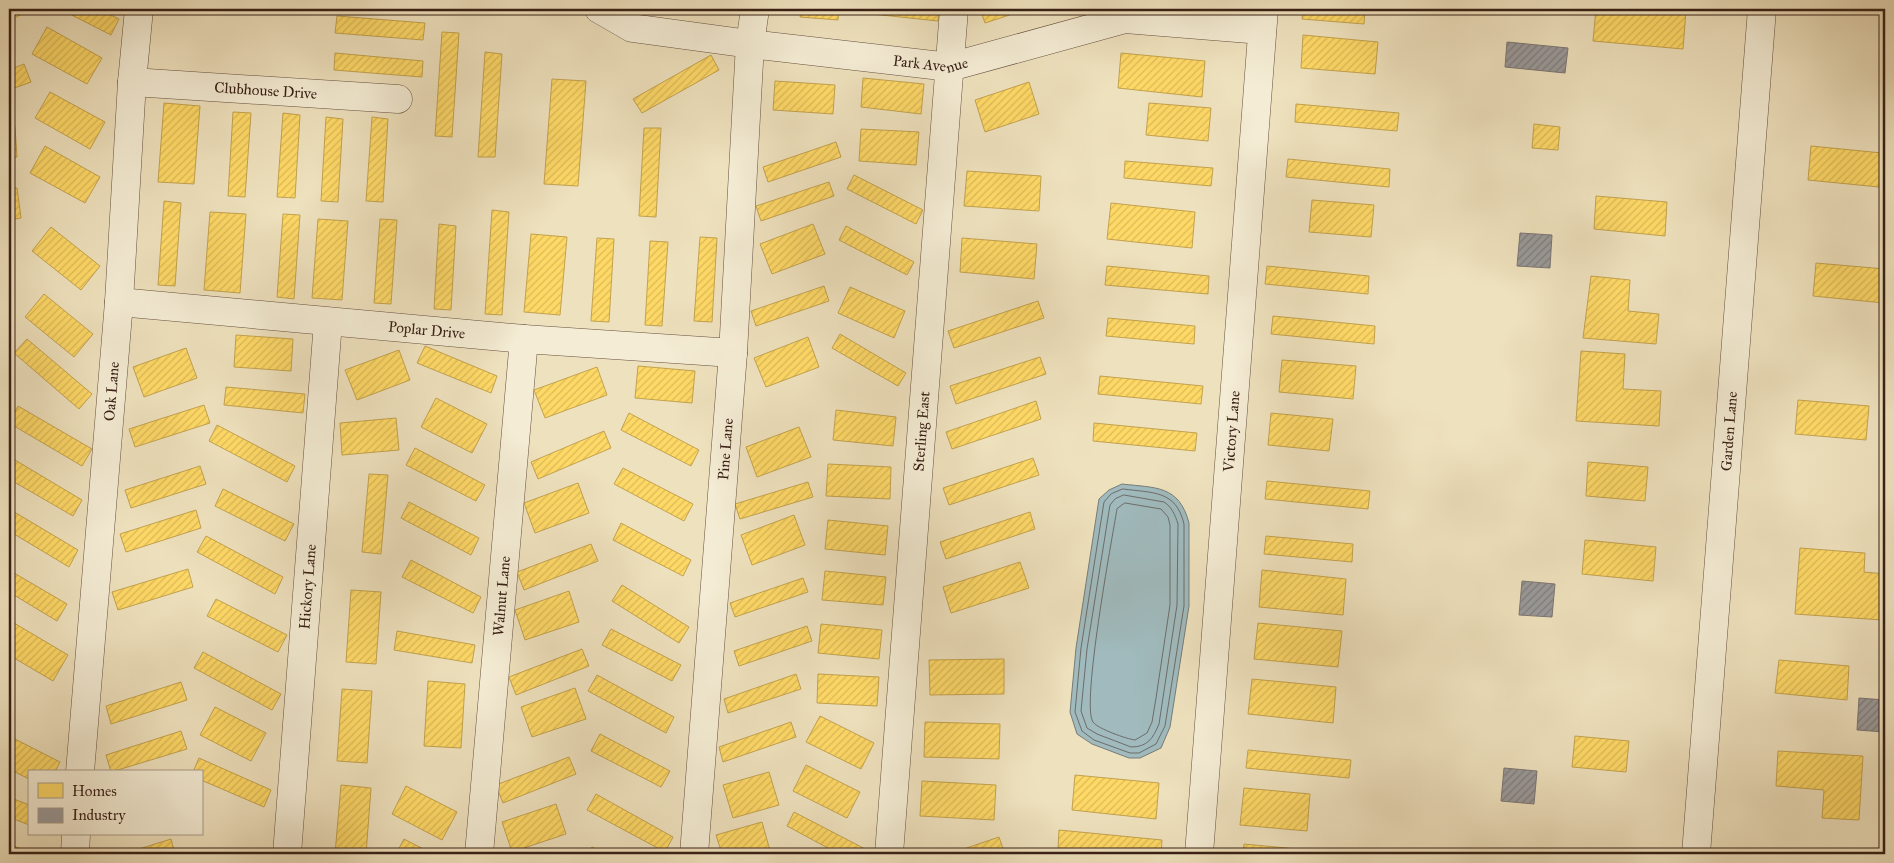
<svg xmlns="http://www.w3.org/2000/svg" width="1894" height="863" font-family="'IM FELL Great Primer',serif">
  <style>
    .water { fill: #a0babd; stroke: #767c7a }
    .homes { fill: url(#homes-hatch); stroke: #c3a24e }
    .industry { fill: url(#industry-hatch); stroke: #7c7572 }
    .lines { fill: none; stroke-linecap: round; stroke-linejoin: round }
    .shore { stroke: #6c6d6a; stroke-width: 1 }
    .minor-casing { stroke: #665040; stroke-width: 29 }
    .minor { stroke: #f4ecd4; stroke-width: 28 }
    .labels { text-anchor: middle; stroke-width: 5; stroke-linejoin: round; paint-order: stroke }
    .street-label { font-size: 15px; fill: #382016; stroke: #f4ecd4 }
  </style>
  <defs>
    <pattern id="homes-hatch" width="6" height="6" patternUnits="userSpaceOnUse" patternTransform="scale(1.25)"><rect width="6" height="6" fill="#ffd966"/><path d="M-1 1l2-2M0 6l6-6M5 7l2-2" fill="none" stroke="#dbba58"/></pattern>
    <pattern id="industry-hatch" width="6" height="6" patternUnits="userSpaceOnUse" patternTransform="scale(1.25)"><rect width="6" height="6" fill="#999"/><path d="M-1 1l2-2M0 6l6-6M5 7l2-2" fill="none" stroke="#7e7c7c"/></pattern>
  </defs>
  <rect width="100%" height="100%" fill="#eee1bd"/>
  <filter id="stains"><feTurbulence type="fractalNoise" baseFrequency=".004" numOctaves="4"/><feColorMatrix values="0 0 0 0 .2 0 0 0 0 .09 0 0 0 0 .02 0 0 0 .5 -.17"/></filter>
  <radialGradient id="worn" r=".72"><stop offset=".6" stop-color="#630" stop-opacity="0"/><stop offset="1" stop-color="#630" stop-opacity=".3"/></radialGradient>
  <path class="water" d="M 1122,484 C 1156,488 1179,485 1189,523 L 1189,606 L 1170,727 L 1161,748 L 1140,758 L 1129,758 L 1092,744 L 1077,734 L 1070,712 L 1076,648 L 1099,499 L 1109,490 Z"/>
  <g class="homes">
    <path d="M 9,9 L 21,9 L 23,13 L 9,22 Z"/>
    <path d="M 60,9 L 98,9 L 119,19 L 111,35 Z"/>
    <path d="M 647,9 L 682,9 L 682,14 Z"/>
    <path d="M 801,9 L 839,9 L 838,20 L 800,17 Z"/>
    <path d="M 853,9 L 939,9 L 938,21 L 853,12 Z"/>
    <path d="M 980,9 L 1028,9 L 985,23 Z"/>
    <path d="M 1303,9 L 1365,9 L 1364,24 L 1302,19 Z"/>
    <path d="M 1596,9 L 1686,10 L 1683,49 L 1593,41 Z"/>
    <path d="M 337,16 L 425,23 L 423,40 L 335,33 Z"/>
    <path d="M 47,27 L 102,58 L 87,84 L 32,54 Z"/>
    <path d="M 442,32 L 459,33 L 452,137 L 435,136 Z"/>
    <path d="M 1303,35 L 1378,42 L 1375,74 L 1301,68 Z"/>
    <path d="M 485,52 L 502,54 L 495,157 L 478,157 Z"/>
    <path d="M 335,53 L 423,61 L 422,77 L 334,70 Z"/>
    <path d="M 1121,53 L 1205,61 L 1202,97 L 1118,88 Z"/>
    <path d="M 711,55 L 719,70 L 642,113 L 633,99 Z"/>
    <path d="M 24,64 L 31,82 L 9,90 L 9,70 Z"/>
    <path d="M 863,78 L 924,84 L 921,114 L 861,107 Z"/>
    <path d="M 552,79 L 586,81 L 578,186 L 544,184 Z"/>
    <path d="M 775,81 L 835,85 L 833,114 L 773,110 Z"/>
    <path d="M 1029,82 L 1039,114 L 985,132 L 975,100 Z"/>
    <path d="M 50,92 L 105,122 L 90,149 L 35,118 Z"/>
    <path d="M 164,103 L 200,106 L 194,184 L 158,182 Z"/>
    <path d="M 1149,103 L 1211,108 L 1208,141 L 1146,135 Z"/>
    <path d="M 1296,104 L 1399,113 L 1397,131 L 1295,122 Z"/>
    <path d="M 233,112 L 251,113 L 245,197 L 228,196 Z"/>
    <path d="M 283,113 L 300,115 L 295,198 L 277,197 Z"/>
    <path d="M 326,117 L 343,119 L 338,202 L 321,201 Z"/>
    <path d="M 372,117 L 388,119 L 383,202 L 366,201 Z"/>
    <path d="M 1534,124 L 1560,127 L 1558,150 L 1532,148 Z"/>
    <path d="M 15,127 L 17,157 L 9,158 L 9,128 Z"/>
    <path d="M 644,128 L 661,128 L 656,217 L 639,216 Z"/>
    <path d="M 861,129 L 919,132 L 916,165 L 859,161 Z"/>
    <path d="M 836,142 L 841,157 L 768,182 L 763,167 Z"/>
    <path d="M 45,146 L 100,177 L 85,203 L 30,173 Z"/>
    <path d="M 1811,146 L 1882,153 L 1879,187 L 1808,180 Z"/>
    <path d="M 1288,159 L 1390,169 L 1389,187 L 1286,177 Z"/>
    <path d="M 1125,161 L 1213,168 L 1211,186 L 1124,178 Z"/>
    <path d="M 967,171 L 1041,176 L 1039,211 L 964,206 Z"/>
    <path d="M 854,175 L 923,210 L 916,224 L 847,189 Z"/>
    <path d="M 829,182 L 834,196 L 761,221 L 756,206 Z"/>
    <path d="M 17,188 L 21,218 L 9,220 L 9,189 Z"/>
    <path d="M 1596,196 L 1667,202 L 1665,236 L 1594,229 Z"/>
    <path d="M 1312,200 L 1374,205 L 1371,237 L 1309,232 Z"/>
    <path d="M 164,201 L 181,203 L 175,286 L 158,285 Z"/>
    <path d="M 1111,203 L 1195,212 L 1192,248 L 1107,239 Z"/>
    <path d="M 492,210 L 509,212 L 502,315 L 485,314 Z"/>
    <path d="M 210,212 L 246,214 L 240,293 L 204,290 Z"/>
    <path d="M 283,214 L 300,215 L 294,299 L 277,297 Z"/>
    <path d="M 318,219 L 348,221 L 342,300 L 312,298 Z"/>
    <path d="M 380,219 L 397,220 L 391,304 L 374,303 Z"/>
    <path d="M 439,224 L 456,226 L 451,310 L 434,309 Z"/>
    <path d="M 813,224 L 825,254 L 772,274 L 760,244 Z"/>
    <path d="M 846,226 L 914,262 L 907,275 L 839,240 Z"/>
    <path d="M 51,227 L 100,266 L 81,290 L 32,251 Z"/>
    <path d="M 531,234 L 567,237 L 560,315 L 524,312 Z"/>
    <path d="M 700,237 L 717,238 L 712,322 L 694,321 Z"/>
    <path d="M 597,238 L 614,239 L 609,322 L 591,321 Z"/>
    <path d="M 962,238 L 1037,244 L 1034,279 L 960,272 Z"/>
    <path d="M 650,241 L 668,242 L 662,326 L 645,325 Z"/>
    <path d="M 1816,263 L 1885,269 L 1884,303 L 1813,296 Z"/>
    <path d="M 1107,266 L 1209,276 L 1208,294 L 1105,285 Z"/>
    <path d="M 1267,266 L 1369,276 L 1368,294 L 1265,284 Z"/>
    <path d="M 1591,276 L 1630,280 L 1628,311 L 1659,314 L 1656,344 L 1583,338 Z"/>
    <path d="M 824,286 L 829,301 L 756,326 L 751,311 Z"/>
    <path d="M 850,287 L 905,311 L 894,338 L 838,313 Z"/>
    <path d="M 44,294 L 93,334 L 74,357 L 25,317 Z"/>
    <path d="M 1038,301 L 1044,318 L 954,348 L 948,331 Z"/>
    <path d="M 1273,316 L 1375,326 L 1374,344 L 1271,334 Z"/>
    <path d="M 1108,318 L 1195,326 L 1194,344 L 1106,336 Z"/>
    <path d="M 840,334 L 906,373 L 898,386 L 832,348 Z"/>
    <path d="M 236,335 L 293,339 L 291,371 L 234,367 Z"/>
    <path d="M 808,337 L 819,367 L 766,387 L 754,358 Z"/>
    <path d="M 27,339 L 92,394 L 79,409 L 14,353 Z"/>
    <path d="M 425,346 L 497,376 L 491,393 L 417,363 Z"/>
    <path d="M 186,348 L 197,378 L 144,397 L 133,367 Z"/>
    <path d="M 399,350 L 410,380 L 357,400 L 345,370 Z"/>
    <path d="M 1581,351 L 1625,354 L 1623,389 L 1661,391 L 1659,426 L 1576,421 Z"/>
    <path d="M 1040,357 L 1046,374 L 956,404 L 950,386 Z"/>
    <path d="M 1282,360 L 1356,366 L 1353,399 L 1279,392 Z"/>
    <path d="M 638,366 L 695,371 L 692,403 L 635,398 Z"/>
    <path d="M 597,367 L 607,395 L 545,418 L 534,390 Z"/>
    <path d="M 1100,376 L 1203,386 L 1201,404 L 1098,394 Z"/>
    <path d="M 226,387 L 305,394 L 303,413 L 224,405 Z"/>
    <path d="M 436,398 L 487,424 L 472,453 L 421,427 Z"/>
    <path d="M 1798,400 L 1869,406 L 1866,440 L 1795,434 Z"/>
    <path d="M 1036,401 L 1041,419 L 952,449 L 946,432 Z"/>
    <path d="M 204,405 L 210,423 L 135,447 L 129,429 Z"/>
    <path d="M 18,406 L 92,449 L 82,466 L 9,423 Z"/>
    <path d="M 836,410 L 896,417 L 893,446 L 833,440 Z"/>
    <path d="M 629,413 L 699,450 L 691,466 L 621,430 Z"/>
    <path d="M 1271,413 L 1333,419 L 1329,451 L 1268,445 Z"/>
    <path d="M 396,418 L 399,450 L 342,455 L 340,423 Z"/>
    <path d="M 1094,423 L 1197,433 L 1195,451 L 1093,441 Z"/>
    <path d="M 217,425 L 295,466 L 287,482 L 209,441 Z"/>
    <path d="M 799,427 L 811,457 L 757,477 L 746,447 Z"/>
    <path d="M 604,431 L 611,448 L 538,479 L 531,462 Z"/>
    <path d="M 415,448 L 485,485 L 476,501 L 406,465 Z"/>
    <path d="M 1033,458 L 1039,475 L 949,505 L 943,488 Z"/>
    <path d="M 15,460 L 82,500 L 73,516 L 9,479 L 9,472 Z"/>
    <path d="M 1588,462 L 1648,467 L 1645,501 L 1586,496 Z"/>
    <path d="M 828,464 L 891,467 L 890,499 L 826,496 Z"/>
    <path d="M 200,466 L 206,484 L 131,508 L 125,490 Z"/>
    <path d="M 623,468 L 693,504 L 684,521 L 614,484 Z"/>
    <path d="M 369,474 L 388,475 L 381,554 L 362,552 Z"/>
    <path d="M 1267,481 L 1370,491 L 1368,509 L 1265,499 Z"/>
    <path d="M 808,482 L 813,497 L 740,519 L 735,504 Z"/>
    <path d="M 578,483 L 589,513 L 535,533 L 524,503 Z"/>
    <path d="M 223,489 L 294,524 L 285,541 L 215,506 Z"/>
    <path d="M 409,502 L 479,538 L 471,555 L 401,518 Z"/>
    <path d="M 11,510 L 78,550 L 69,567 L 9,531 L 9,515 Z"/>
    <path d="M 196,510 L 201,528 L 126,552 L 120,534 Z"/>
    <path d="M 1030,512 L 1035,529 L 946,559 L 940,542 Z"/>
    <path d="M 794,515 L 805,545 L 752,565 L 741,535 Z"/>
    <path d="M 828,520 L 888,526 L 885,555 L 825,549 Z"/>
    <path d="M 621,523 L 691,560 L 683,576 L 613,540 Z"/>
    <path d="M 206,536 L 283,577 L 275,594 L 197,552 Z"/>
    <path d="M 1266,536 L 1353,544 L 1352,562 L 1264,554 Z"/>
    <path d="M 1585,540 L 1656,547 L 1653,581 L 1582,574 Z"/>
    <path d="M 591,544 L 598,561 L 524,590 L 517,572 Z"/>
    <path d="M 1800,548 L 1865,553 L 1864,572 L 1885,574 L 1882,620 L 1795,614 Z"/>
    <path d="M 411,560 L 481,597 L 473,613 L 402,577 Z"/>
    <path d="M 1020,562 L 1029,588 L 951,613 L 943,587 Z"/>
    <path d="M 188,569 L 193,587 L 118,610 L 112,592 Z"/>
    <path d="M 9,570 L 67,604 L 57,621 L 9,592 Z"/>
    <path d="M 1262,570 L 1346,579 L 1343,615 L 1259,607 Z"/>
    <path d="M 825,571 L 886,577 L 883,605 L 822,600 Z"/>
    <path d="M 803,578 L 808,592 L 735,617 L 730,603 Z"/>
    <path d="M 622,585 L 689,627 L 679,643 L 612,601 Z"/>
    <path d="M 351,590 L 381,592 L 376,664 L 346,662 Z"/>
    <path d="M 569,591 L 579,622 L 525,640 L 515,610 Z"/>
    <path d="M 216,599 L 287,635 L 278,652 L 207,616 Z"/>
    <path d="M 14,623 L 68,655 L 53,681 L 9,655 L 9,632 Z"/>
    <path d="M 1258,623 L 1342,631 L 1338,667 L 1254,659 Z"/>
    <path d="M 821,624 L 882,630 L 879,659 L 818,653 Z"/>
    <path d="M 807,626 L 812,641 L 739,666 L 734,651 Z"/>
    <path d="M 611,629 L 681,665 L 672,681 L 602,645 Z"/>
    <path d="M 397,631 L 475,645 L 472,663 L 394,650 Z"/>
    <path d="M 582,649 L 589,666 L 516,695 L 509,677 Z"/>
    <path d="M 203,652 L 281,694 L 272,710 L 194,668 Z"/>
    <path d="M 1004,659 L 1004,694 L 930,695 L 929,660 Z"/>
    <path d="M 1779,660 L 1849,666 L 1847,700 L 1775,693 Z"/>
    <path d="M 796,674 L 801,689 L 728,713 L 724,699 Z"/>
    <path d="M 818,674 L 879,677 L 877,706 L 817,703 Z"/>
    <path d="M 597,675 L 674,717 L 666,733 L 588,691 Z"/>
    <path d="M 1252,679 L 1336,687 L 1333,723 L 1248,714 Z"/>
    <path d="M 428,681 L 465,684 L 461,748 L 424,746 Z"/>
    <path d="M 181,682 L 187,700 L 111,724 L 106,706 Z"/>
    <path d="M 575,688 L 586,719 L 532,737 L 521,707 Z"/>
    <path d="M 342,689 L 372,691 L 367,763 L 337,761 Z"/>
    <path d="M 215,707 L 266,733 L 251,761 L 200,735 Z"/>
    <path d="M 820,716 L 874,743 L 861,769 L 806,742 Z"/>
    <path d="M 791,722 L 796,737 L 723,762 L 719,747 Z"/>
    <path d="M 925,722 L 1000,724 L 999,759 L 924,757 Z"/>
    <path d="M 181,731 L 187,749 L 111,772 L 106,755 Z"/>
    <path d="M 600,734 L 670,771 L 661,787 L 591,751 Z"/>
    <path d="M 9,736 L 60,762 L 55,772 L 29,772 L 29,779 L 9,769 Z"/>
    <path d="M 1575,736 L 1629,741 L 1626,772 L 1572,767 Z"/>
    <path d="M 1248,750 L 1351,760 L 1349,778 L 1246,768 Z"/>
    <path d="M 1778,751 L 1863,756 L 1859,820 L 1822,818 L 1824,790 L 1776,786 Z"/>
    <path d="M 569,757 L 576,774 L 503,803 L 496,785 Z"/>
    <path d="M 199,758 L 271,790 L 264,807 L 201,780 L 201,772 L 193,772 Z"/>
    <path d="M 806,765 L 860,792 L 847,818 L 793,791 Z"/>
    <path d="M 769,772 L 779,805 L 733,818 L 723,785 Z"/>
    <path d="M 1075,775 L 1159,783 L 1156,819 L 1072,810 Z"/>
    <path d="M 922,781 L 996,785 L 994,820 L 920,816 Z"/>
    <path d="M 341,785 L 371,788 L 366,854 L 335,854 Z"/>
    <path d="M 406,786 L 457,812 L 442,840 L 392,814 Z"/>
    <path d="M 1244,788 L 1310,794 L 1307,831 L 1240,825 Z"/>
    <path d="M 596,794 L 673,837 L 665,852 L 587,810 Z"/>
    <path d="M 9,797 L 29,805 L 29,825 L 9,817 Z"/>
    <path d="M 556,804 L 566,834 L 512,852 L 502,822 Z"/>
    <path d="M 794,812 L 871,852 L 870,854 L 839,854 L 787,826 Z"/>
    <path d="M 762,822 L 771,854 L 722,854 L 716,835 Z"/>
    <path d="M 1059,830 L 1162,840 L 1161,854 L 1124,854 L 1058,848 Z"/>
    <path d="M 999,837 L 1005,854 L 949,854 Z"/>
    <path d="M 171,839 L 175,854 L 123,854 Z"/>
    <path d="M 404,839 L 433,854 L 396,854 Z"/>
    <path d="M 9,844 L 33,854 L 9,854 Z"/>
    <path d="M 1244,844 L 1319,851 L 1319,854 L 1243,854 Z"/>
    <path d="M 592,847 L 606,854 L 588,854 Z"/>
  </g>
  <g class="industry">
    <path d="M 1507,42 L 1568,48 L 1565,73 L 1505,67 Z"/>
    <path d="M 1520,233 L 1552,235 L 1550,268 L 1517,266 Z"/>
    <path d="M 1522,581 L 1555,584 L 1552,617 L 1519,615 Z"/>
    <path d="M 1859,698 L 1885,700 L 1885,732 L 1857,730 Z"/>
    <path d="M 1504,768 L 1537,771 L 1534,804 L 1501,801 Z"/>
  </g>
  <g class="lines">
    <g class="shore">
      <path d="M 1123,489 C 1153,493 1176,490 1184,524 L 1184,606 L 1165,726 L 1156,744 L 1139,753 L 1130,753 L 1094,740 L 1082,731 L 1075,712 L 1081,648 L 1104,502 L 1111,494 Z"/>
      <path d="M 1124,495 L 1164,502 C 1172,507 1175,515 1178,524 L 1177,605 L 1159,724 C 1153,738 1148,747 1131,747 L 1097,734 L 1087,728 L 1081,711 L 1087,649 L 1110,505 L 1115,499 Z"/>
      <path d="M 1125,503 L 1161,509 L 1168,517 L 1170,525 L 1170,605 L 1156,698 L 1152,722 L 1147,733 L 1135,740 C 1127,739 1098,729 1093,722 C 1081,705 1112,539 1117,509 Z"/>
    </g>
    <g class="minor-casing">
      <g id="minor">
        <path id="s1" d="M 599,9 L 632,28 L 750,44 L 950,67 L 1125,19 L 1262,30"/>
        <path id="s2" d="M 132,82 L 398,99"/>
        <path id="s3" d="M 119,302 L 524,339 L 733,353"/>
        <path id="s4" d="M 80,772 L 119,302 L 132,82 L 139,9"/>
        <path d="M 75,854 L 76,834"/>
        <path id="s5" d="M 287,854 L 328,322"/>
        <path id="s6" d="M 479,854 L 524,339"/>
        <path id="s7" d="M 694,854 L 733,353 L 750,44 L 755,9"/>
        <path id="s8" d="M 889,854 L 954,9"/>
        <path id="s9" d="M 1199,854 L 1264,9"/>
        <path id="s10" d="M 1696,854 L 1762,9"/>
      </g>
    </g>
    <use href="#minor" class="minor"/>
  </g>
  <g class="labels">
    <g class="street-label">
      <text dy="5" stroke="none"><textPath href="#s1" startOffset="339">Park Avenue</textPath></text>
      <text dy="5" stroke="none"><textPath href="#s2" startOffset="134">Clubhouse Drive</textPath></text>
      <text dy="5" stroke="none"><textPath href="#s3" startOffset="309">Poplar Drive</textPath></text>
      <text dy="5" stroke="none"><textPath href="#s4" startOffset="382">Oak Lane</textPath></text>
      <text dy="5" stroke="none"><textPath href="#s9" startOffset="424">Victory Lane</textPath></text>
      <text dy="5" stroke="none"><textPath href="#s8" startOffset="424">Sterling East</textPath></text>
      <text dy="5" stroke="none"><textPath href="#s10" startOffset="424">Garden Lane</textPath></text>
      <text dy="5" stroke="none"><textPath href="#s7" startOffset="406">Pine Lane</textPath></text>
      <text dy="5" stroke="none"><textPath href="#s5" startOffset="268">Hickory Lane</textPath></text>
      <text dy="5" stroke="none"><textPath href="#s6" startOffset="259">Walnut Lane</textPath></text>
    </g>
  </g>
  <rect width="1894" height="863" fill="none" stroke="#eee1bd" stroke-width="30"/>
  <rect x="10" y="10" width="1874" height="843" fill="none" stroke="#382016" stroke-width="2.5"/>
  <rect x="15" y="15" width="1864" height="833" fill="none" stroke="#382016"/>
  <rect x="28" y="770" width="175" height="65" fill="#f4ecd4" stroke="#a99a88"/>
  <rect x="38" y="783" width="25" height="15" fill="#ffd966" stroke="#a99a88"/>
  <text x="72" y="796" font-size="15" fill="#382016">Homes</text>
  <rect x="38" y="808" width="25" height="15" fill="#999999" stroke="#a99a88"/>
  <text x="72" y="820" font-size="15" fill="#382016">Industry</text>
  <rect width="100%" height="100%" filter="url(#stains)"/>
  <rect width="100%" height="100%" fill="url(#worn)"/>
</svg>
